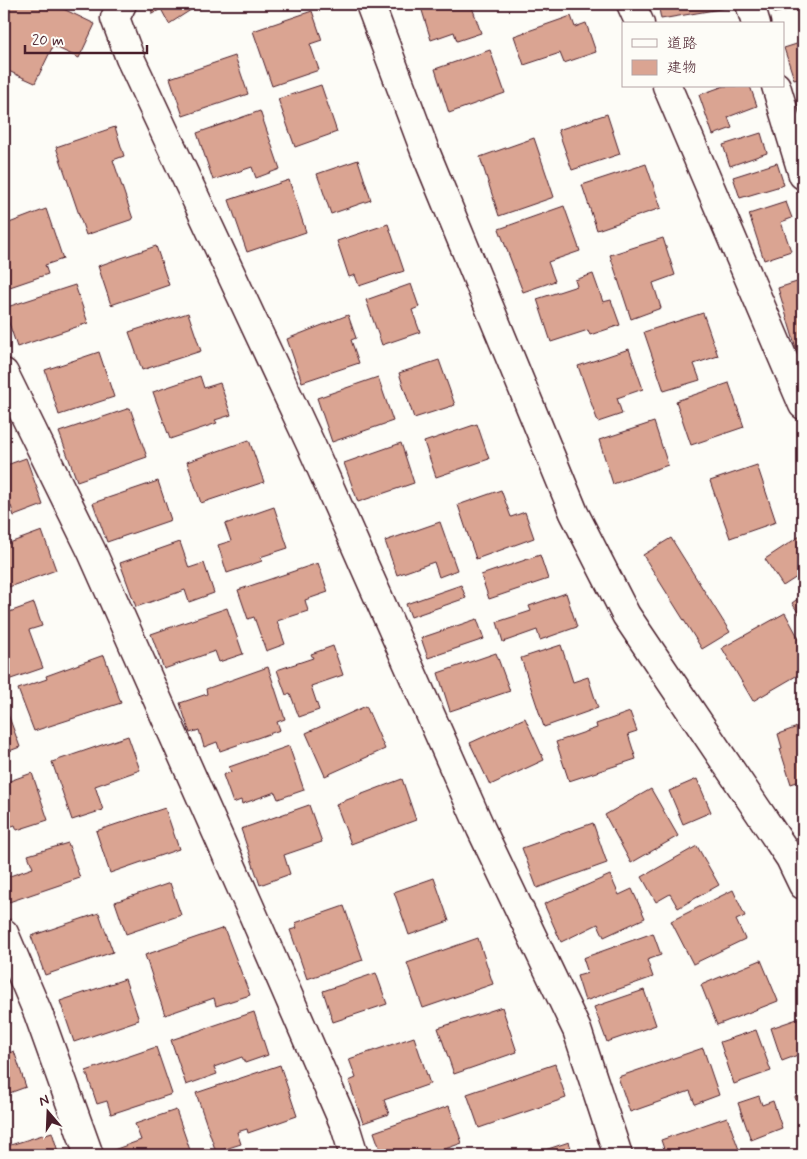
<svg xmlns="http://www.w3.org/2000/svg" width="807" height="1159" font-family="Mynerve,'Klee One',sans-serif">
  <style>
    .building { fill: #daa492; stroke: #4a1f2b }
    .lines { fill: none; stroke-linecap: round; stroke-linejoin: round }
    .street-casing { stroke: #4a1f2b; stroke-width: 31 }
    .secondary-casing { stroke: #4a1f2b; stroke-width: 31 }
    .street { stroke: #fdfcf7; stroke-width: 28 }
    .secondary { stroke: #fdfcf7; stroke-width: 28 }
  </style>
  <rect width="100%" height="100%" fill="#fdfcf7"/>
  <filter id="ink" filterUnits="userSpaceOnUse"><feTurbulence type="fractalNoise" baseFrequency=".02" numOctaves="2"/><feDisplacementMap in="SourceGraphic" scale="10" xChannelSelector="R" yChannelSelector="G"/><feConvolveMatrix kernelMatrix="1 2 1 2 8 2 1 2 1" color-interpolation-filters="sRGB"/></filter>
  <g filter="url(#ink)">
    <g class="building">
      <path d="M 4,4 L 53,4 L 95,24 L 79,58 L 53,46 L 35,83 L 4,69 Z"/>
      <path d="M 151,4 L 200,4 L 169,24 L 161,9 L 152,14 Z"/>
      <path d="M 420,4 L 471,4 L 481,33 L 457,41 L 454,32 L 431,40 Z"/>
      <path d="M 544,4 L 568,4 L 546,11 Z"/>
      <path d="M 658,4 L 732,4 L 732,7 L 661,19 Z"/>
      <path d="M 772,4 L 792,4 L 793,9 L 774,13 Z"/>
      <path d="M 798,4 L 803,4 L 803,12 L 800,13 Z"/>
      <path d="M 312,11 L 322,40 L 310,44 L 319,70 L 272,86 L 253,31 Z"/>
      <path d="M 571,16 L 575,27 L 586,23 L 596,52 L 564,63 L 560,53 L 524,65 L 514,36 Z"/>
      <path d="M 803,42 L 803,77 L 794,79 L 784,48 Z"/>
      <path d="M 490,50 L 505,93 L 449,113 L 435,69 Z"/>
      <path d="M 235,56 L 248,94 L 183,116 L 170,78 Z"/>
      <path d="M 321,85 L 337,132 L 295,147 L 278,99 Z"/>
      <path d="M 724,86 L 750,86 L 757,106 L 728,117 L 732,128 L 713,135 L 699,95 Z"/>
      <path d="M 260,111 L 280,169 L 256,178 L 252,167 L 213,180 L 197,133 Z"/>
      <path d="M 607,114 L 620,154 L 572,170 L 558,130 Z"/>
      <path d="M 115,127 L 124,156 L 113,160 L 133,219 L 86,235 L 56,147 Z"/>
      <path d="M 761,133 L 767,153 L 730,166 L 723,145 Z"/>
      <path d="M 534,138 L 554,197 L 499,216 L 480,157 Z"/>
      <path d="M 358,160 L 371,200 L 331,214 L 317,174 Z"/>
      <path d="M 777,163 L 784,185 L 740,198 L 733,177 Z"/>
      <path d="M 646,164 L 661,208 L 597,230 L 582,185 Z"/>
      <path d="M 289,180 L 306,232 L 247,252 L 229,200 Z"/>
      <path d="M 786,202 L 792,218 L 781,222 L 791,251 L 764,260 L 749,214 Z"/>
      <path d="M 564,206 L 580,251 L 548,262 L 555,281 L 523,292 L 499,229 Z"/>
      <path d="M 46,209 L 63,259 L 45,265 L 48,274 L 4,289 L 4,225 Z"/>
      <path d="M 388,224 L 404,271 L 359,286 L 355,275 L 349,277 L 337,241 Z"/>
      <path d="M 663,238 L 675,275 L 653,283 L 661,308 L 631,319 L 610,255 Z"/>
      <path d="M 156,246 L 169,285 L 111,305 L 98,266 Z"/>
      <path d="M 593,274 L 603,302 L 611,300 L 620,325 L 590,335 L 588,330 L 551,342 L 537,299 L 577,286 L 575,280 Z"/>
      <path d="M 803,280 L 803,357 L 799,358 L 778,288 Z"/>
      <path d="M 411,284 L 419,307 L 412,310 L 420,332 L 382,345 L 366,300 Z"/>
      <path d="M 75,285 L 88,323 L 17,347 L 4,308 Z"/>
      <path d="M 188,313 L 201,351 L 142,370 L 129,332 Z"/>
      <path d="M 703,313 L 718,356 L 694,364 L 700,380 L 664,391 L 644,332 Z"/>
      <path d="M 348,315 L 356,338 L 351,340 L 359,363 L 302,382 L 287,339 Z"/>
      <path d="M 629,349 L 643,389 L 617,398 L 622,414 L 598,422 L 578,366 Z"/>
      <path d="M 99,352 L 114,397 L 59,415 L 45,370 Z"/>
      <path d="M 439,360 L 455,405 L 414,418 L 399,373 Z"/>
      <path d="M 200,376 L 204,388 L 220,383 L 231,415 L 215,420 L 217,423 L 170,439 L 153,392 Z"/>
      <path d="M 378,377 L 393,421 L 332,442 L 317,398 Z"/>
      <path d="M 729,383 L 744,427 L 691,445 L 676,401 Z"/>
      <path d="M 130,408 L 147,457 L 77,481 L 59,432 Z"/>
      <path d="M 654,422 L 668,465 L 613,484 L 599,440 Z"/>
      <path d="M 477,424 L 489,459 L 436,477 L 424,442 Z"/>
      <path d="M 249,440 L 264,482 L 201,503 L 187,462 Z"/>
      <path d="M 401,443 L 414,483 L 358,502 L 344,463 Z"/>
      <path d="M 26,458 L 43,505 L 14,516 L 11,506 L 4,508 L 4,466 Z"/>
      <path d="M 757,465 L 776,522 L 730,538 L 710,481 Z"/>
      <path d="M 158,481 L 171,520 L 107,542 L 93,503 Z"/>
      <path d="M 501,490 L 511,517 L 525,512 L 534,538 L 476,559 L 458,505 Z"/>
      <path d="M 274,507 L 288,548 L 260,557 L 262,561 L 227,573 L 218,545 L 231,541 L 225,524 Z"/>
      <path d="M 440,522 L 457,570 L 439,577 L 434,562 L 397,575 L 385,541 Z"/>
      <path d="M 42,531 L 56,570 L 6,588 L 4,581 L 4,545 Z"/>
      <path d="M 803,534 L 803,573 L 783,586 L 765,559 Z"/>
      <path d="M 671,538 L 730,632 L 702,649 L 643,555 Z"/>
      <path d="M 180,542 L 189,568 L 204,563 L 214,593 L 189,602 L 185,590 L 136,607 L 120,563 Z"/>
      <path d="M 540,555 L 548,579 L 489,599 L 481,575 Z"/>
      <path d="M 318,563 L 328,592 L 305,600 L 308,611 L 277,621 L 285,644 L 266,651 L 254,617 L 248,619 L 238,590 Z"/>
      <path d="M 461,585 L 466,598 L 411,617 L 406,604 Z"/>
      <path d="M 566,593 L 577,627 L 540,640 L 537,630 L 503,642 L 497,622 L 531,611 L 529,606 Z"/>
      <path d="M 803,595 L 803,620 L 792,603 Z"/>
      <path d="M 34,603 L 42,626 L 29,630 L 43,668 L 5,681 L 4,677 L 4,614 Z"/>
      <path d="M 227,608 L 243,654 L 219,662 L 215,651 L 164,669 L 151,634 Z"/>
      <path d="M 785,613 L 803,646 L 803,672 L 753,701 L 722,648 Z"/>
      <path d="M 477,619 L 484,639 L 428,658 L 421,638 Z"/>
      <path d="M 561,645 L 573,682 L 588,677 L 598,708 L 544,727 L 521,658 Z"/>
      <path d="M 333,646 L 343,675 L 311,686 L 319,710 L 299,717 L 290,693 L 286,695 L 277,670 L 313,658 L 311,654 Z"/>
      <path d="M 496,653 L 510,691 L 450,711 L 438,673 Z"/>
      <path d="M 104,655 L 121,703 L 34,731 L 18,689 L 47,679 L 46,676 Z"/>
      <path d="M 268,667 L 285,719 L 277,722 L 280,730 L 220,751 L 217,742 L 204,747 L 199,730 L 190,733 L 180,703 L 207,694 L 206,689 Z"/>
      <path d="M 4,706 L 5,706 L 20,747 L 4,753 Z"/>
      <path d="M 366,706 L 385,749 L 325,776 L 306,733 Z"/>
      <path d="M 630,712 L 637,731 L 628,734 L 636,759 L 569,781 L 556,742 L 597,728 L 596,724 Z"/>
      <path d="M 525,718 L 544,760 L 490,785 L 470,743 Z"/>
      <path d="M 803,725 L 803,780 L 791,784 L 780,749 L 782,748 L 778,734 Z"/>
      <path d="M 128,736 L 140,770 L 95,786 L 103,810 L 72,820 L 52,762 Z"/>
      <path d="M 289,746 L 304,790 L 278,799 L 275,792 L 242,804 L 241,800 L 233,803 L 223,775 L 231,772 L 229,767 Z"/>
      <path d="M 32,773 L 48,820 L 17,830 L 15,825 L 4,829 L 4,783 Z"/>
      <path d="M 402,779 L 416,820 L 351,844 L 336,804 Z"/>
      <path d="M 697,779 L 711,812 L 683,824 L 669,791 Z"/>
      <path d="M 651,789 L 678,836 L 631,863 L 605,815 Z"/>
      <path d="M 309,805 L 322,842 L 284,855 L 290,874 L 260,885 L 241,829 Z"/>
      <path d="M 165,808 L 179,849 L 110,873 L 96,831 Z"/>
      <path d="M 593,823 L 607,863 L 537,888 L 522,848 Z"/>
      <path d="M 68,843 L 80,878 L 9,902 L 4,885 L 4,878 L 33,868 L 28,855 Z"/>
      <path d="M 697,846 L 719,885 L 678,908 L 670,894 L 656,902 L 642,877 Z"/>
      <path d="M 610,875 L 619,895 L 632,889 L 645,918 L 604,937 L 598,924 L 561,942 L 544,904 Z"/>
      <path d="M 434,878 L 449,921 L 409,935 L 394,892 Z"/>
      <path d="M 170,883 L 181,915 L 126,934 L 115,902 Z"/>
      <path d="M 733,890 L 745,916 L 736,920 L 745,939 L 693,964 L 671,921 Z"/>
      <path d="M 344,906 L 363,960 L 307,979 L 290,930 L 297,928 L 295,923 Z"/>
      <path d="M 99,913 L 113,952 L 45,975 L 31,936 Z"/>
      <path d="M 224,928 L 250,995 L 216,1006 L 214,998 L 165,1015 L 145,955 Z"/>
      <path d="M 653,933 L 661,955 L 647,960 L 653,977 L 585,1001 L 577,976 L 588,973 L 583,958 Z"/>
      <path d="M 478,938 L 493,984 L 423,1008 L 407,963 Z"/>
      <path d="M 761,960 L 778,1001 L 717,1025 L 701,985 Z"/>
      <path d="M 376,973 L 387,1004 L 333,1022 L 323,991 Z"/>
      <path d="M 125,979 L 139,1020 L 74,1042 L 60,1001 Z"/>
      <path d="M 644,990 L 656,1025 L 607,1042 L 594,1007 Z"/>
      <path d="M 502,1007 L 517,1052 L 454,1074 L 438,1028 Z"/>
      <path d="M 254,1012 L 268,1055 L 245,1063 L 242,1057 L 214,1067 L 217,1074 L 186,1085 L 171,1040 Z"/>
      <path d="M 803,1017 L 803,1053 L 782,1061 L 771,1028 Z"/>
      <path d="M 756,1030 L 771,1071 L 734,1084 L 720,1042 Z"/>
      <path d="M 414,1037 L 430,1084 L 384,1100 L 389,1114 L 363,1123 L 349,1081 L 356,1078 L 349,1059 Z"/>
      <path d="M 156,1047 L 172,1094 L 111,1114 L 107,1101 L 97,1104 L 86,1071 Z"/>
      <path d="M 703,1048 L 719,1095 L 695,1104 L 690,1091 L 630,1112 L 618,1077 Z"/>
      <path d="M 14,1051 L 26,1087 L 4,1095 L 4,1055 Z"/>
      <path d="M 555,1064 L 566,1098 L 479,1128 L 467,1094 Z"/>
      <path d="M 280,1065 L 297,1116 L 248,1133 L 247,1129 L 237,1132 L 241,1144 L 216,1152 L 196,1093 Z"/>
      <path d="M 803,1094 L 803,1122 L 795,1097 Z"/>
      <path d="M 759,1096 L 762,1105 L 773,1101 L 782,1128 L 751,1140 L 738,1103 Z"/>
      <path d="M 449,1106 L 462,1143 L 428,1155 L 382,1155 L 374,1132 Z"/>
      <path d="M 176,1110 L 191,1153 L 185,1155 L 113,1155 L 111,1151 L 141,1140 L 135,1124 Z"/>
      <path d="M 727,1117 L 741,1155 L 666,1155 L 661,1140 Z"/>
      <path d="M 52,1132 L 59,1155 L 4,1155 L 4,1147 Z"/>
      <path d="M 569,1142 L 573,1155 L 530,1155 Z"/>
    </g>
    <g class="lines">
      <g class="street-casing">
        <g id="street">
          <path d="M 122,4 L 115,18 L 130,58 L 311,445 L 481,829 L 577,1030 L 618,1155"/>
          <path d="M 631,4 L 640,24"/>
          <path d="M 750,4 L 756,24"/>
          <path d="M 667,86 L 803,405"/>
          <path d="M 776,86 L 803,175"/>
          <path d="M 4,373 L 92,552 L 252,912 L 345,1126 L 354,1155"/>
          <path d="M 4,933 L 38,1013 L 89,1155"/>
        </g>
      </g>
      <g class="secondary-casing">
        <path id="secondary" d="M 370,4 L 425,151 L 574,513 L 626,615 L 790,858 L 803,885"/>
      </g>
      <use href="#street" class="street"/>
      <use href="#secondary" class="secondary"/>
    </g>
  </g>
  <rect width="807" height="1159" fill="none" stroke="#fdfcf7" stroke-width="20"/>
  <rect x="10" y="10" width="787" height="1139" fill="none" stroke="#4a1f2b" stroke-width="2" filter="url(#ink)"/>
  <rect x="622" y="22" width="162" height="65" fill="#fdfcf7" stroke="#b5a4a5"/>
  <rect x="632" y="39" width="25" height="8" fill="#fdfcf7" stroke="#b5a4a5"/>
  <text x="667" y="48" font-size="15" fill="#4a1f2b">道路</text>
  <rect x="632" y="60" width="25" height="15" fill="#daa492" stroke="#b5a4a5"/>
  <text x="667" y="72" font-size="15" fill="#4a1f2b">建物</text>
  <g transform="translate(48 1112) rotate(341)" stroke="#fdfcf7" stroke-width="4" paint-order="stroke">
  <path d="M0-4L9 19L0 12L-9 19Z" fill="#4a1f2b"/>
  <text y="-8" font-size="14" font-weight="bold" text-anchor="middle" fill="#4a1f2b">N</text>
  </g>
  <path d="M25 45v8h122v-8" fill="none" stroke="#4a1f2b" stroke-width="2.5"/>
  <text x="32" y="45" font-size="15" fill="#4a1f2b" stroke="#fdfcf7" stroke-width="4" paint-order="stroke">20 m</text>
</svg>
